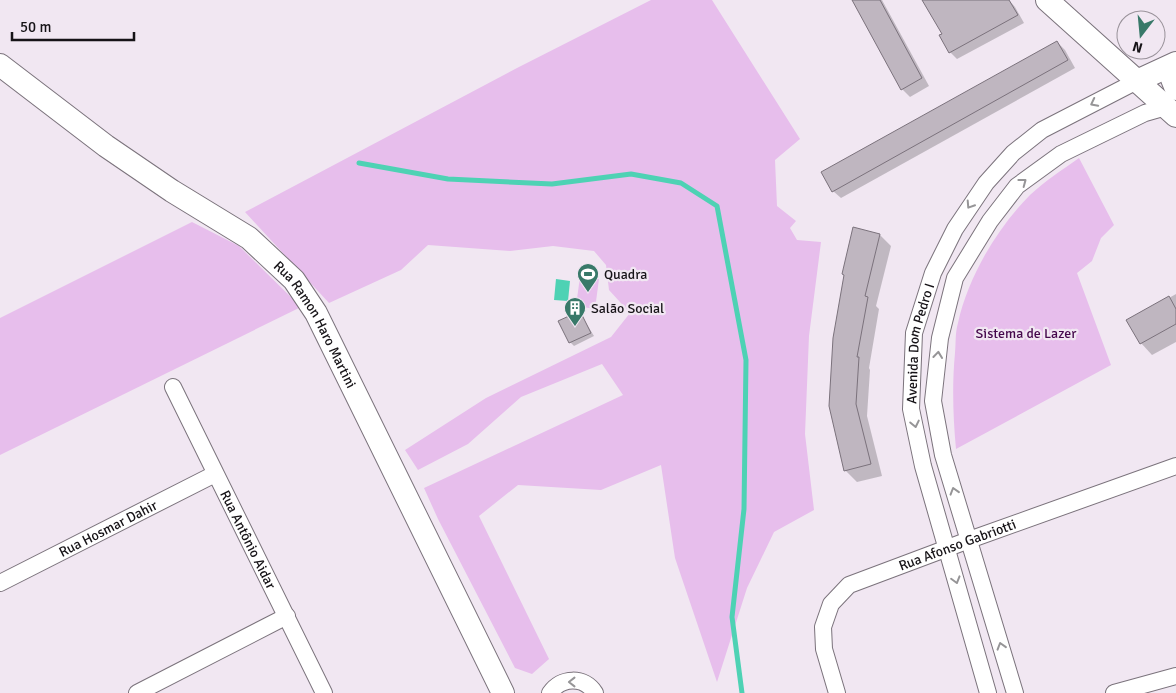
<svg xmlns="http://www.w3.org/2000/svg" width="1176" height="693" font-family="Signika,sans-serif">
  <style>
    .green { fill: #e7beec }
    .water { fill: #4ed2b4 }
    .shadow { fill: #0003 }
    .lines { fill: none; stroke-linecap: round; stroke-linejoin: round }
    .stream { stroke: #4ed2b4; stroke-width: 5 }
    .building { fill: #bfb6c0; stroke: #7b727c }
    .street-casing { stroke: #7b737c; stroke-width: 18 }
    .secondary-casing { stroke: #7b737c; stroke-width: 24 }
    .street { stroke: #fff; stroke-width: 16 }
    .secondary { stroke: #fff; stroke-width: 22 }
    .oneway { stroke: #969597 }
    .labels { text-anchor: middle; stroke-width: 4.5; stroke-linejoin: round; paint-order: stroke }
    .poi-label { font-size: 14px; fill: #161317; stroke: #f1e7f2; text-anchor: start }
    .street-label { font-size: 14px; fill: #161317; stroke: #f1e7f2 }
    .park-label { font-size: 14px; fill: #45084c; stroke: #f1e7f2 }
  </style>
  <rect width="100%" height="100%" fill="#f1e7f2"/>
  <g class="green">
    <path d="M 651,0 L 712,0 L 800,139 L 775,160 L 777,206 L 796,221 L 790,228 L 797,240 L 821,242 L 809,336 L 805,434 L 814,510 L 774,532 L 747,588 L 717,682 L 675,558 L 661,465 L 601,490 L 518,485 L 479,516 L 549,659 L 532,674 L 515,668 L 438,519 L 424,488 L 623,395 L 602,364 L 521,397 L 468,444 L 418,470 L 405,450 L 486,398 L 611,337 L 630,313 L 609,290 L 606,265 L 594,251 L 553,246 L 510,251 L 428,245 L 401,270 L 329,303 L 245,212 L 517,68 Z"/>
    <path d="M 1079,158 L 1114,225 L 1101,238 L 1092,261 L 1077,273 L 1111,365 L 956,449 C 953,417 952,385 955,353 C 956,343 955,333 958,323 C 968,277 997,228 1030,195 C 1045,181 1062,170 1079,158 Z"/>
    <path d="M 192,222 L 239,246 L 301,307 L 0,455 L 0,318 Z"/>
    <path d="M 580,277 L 599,279 L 595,309 L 576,306 Z"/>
  </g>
  <path class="water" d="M 556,279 L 570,281 L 568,301 L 554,300 Z"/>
  <g class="shadow">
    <path d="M 853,0 L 882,0 L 929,86 L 910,97 L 902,89 Z"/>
    <path d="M 923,0 L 1009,0 L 1015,7 L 1024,23 L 957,59 L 950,52 L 943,34 Z"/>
    <path d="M 1057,42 L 1065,50 L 1075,68 L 841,198 L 833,191 Z"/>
    <path d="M 880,235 L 891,246 L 876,306 L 879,309 L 869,368 L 870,370 L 867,416 L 882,476 L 857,482 L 845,470 L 830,406 Z"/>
    <path d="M 1176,294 L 1176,342 L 1152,355 L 1141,343 L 1128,321 Z"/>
    <path d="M 579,312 L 594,336 L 574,346 L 570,342 Z"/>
  </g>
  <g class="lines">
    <path class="stream" d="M 359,163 L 448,179 L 552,184 L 631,174 L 681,183 L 717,206 L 746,360 L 744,509 L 732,617 L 742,693"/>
  </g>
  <g class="building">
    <path d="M 852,0 L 880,0 L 922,78 L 901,90 Z"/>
    <path d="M 922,0 L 1009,0 L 1018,15 L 949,53 L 939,35 L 942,34 Z"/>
    <path d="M 1057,41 L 1068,60 L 832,192 L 821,172 Z"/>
    <path d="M 853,227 L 880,234 L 865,296 L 868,297 L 857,357 L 859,357 L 856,404 L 871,464 L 844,471 L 829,406 L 833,338 L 844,275 L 842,274 Z"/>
    <path d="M 1169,296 L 1176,309 L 1176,324 L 1140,344 L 1126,320 Z"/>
    <path d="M 580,311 L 591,333 L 569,343 L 558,321 Z"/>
  </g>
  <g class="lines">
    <g class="street-casing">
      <g id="street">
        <path id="s1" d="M 173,387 L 324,693"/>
        <path id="s2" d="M 0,583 L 215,474"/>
        <path d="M 137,693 L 287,616"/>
        <path d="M 550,693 C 561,677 584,676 595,693"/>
        <path id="s3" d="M 837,693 L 824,649 L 823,627 L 831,604 L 849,585 L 969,540 L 1176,466"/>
        <path id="s4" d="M 988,693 L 923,466 L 911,409 L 914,333 L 933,273 L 955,229 L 986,183 L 1013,153 L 1042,130 L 1137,81"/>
        <path d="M 1015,693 L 943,455 L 933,401 L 940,338 L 955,278 L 990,221 L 1017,186 L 1061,154 L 1145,113 L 1166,107"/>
        <path d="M 1114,693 L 1176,676"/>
      </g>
    </g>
    <g class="secondary-casing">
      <g id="secondary">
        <path d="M 1047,0 L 1176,116"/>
        <path id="s5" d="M 0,65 L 106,146 L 172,191 L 249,238 L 294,280 L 316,313 L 503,693"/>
        <path d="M 1176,65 L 1172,79 L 1176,89"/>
        <path d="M 1137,81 L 1176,63"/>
      </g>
    </g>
    <use href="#street" class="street"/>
    <use href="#secondary" class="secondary"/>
  </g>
  <defs><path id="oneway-chevron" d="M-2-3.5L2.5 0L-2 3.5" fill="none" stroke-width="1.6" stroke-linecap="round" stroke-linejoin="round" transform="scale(1.25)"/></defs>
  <g class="oneway">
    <use href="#oneway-chevron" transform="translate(1094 103) rotate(153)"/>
    <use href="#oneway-chevron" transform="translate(1023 182) rotate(-37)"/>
    <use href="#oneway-chevron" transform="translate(970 205) rotate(123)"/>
    <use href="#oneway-chevron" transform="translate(938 355) rotate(-84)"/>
    <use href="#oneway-chevron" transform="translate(915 424) rotate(78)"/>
    <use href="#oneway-chevron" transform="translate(954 491) rotate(-107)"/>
    <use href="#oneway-chevron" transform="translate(956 580) rotate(74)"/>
    <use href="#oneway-chevron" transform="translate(1001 646) rotate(-107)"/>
    <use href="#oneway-chevron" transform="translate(572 682) rotate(-180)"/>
  </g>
  <defs>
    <g id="stadium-pin" transform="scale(1.125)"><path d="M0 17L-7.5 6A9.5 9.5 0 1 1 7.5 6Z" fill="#387969" stroke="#f1e7f2"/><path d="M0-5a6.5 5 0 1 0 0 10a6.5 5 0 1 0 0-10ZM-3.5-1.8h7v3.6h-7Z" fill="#fff"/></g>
    <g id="building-pin" transform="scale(1.125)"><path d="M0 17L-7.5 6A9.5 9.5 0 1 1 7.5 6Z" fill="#387969" stroke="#f1e7f2"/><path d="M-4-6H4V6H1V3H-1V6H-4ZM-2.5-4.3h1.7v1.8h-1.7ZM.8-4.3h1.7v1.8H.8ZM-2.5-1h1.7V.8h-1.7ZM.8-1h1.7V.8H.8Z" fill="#fff"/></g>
  </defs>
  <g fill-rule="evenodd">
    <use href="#stadium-pin" x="588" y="274"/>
    <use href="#building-pin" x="575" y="308"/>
  </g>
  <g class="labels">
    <g class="poi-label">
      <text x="604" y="279">Quadra</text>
      <text x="591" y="313">Salão Social</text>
    </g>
    <g class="street-label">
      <text dy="5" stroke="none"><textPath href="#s5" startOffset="414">Rua Ramon Haro Martini</textPath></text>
      <text dy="5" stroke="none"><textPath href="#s4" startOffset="361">Avenida Dom Pedro I</textPath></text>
      <text dy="5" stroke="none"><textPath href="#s2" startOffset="121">Rua Hosmar Dahir</textPath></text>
      <text dy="5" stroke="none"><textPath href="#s1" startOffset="170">Rua Antônio Aidar</textPath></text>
      <text dy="5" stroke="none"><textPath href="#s3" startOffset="234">Rua Afonso Gabriotti</textPath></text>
    </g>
    <g class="park-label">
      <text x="1026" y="338">Sistema de Lazer</text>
    </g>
  </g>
  <g transform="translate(1141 35) rotate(196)"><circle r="24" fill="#f1e7f2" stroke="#99929a"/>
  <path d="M0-4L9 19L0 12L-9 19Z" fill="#387969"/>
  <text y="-8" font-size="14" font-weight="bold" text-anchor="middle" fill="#161317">N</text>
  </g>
  <path d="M12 32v8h122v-8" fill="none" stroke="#161317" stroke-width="2.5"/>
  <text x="20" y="32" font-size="15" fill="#161317" stroke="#f1e7f2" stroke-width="4" paint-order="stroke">50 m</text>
</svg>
